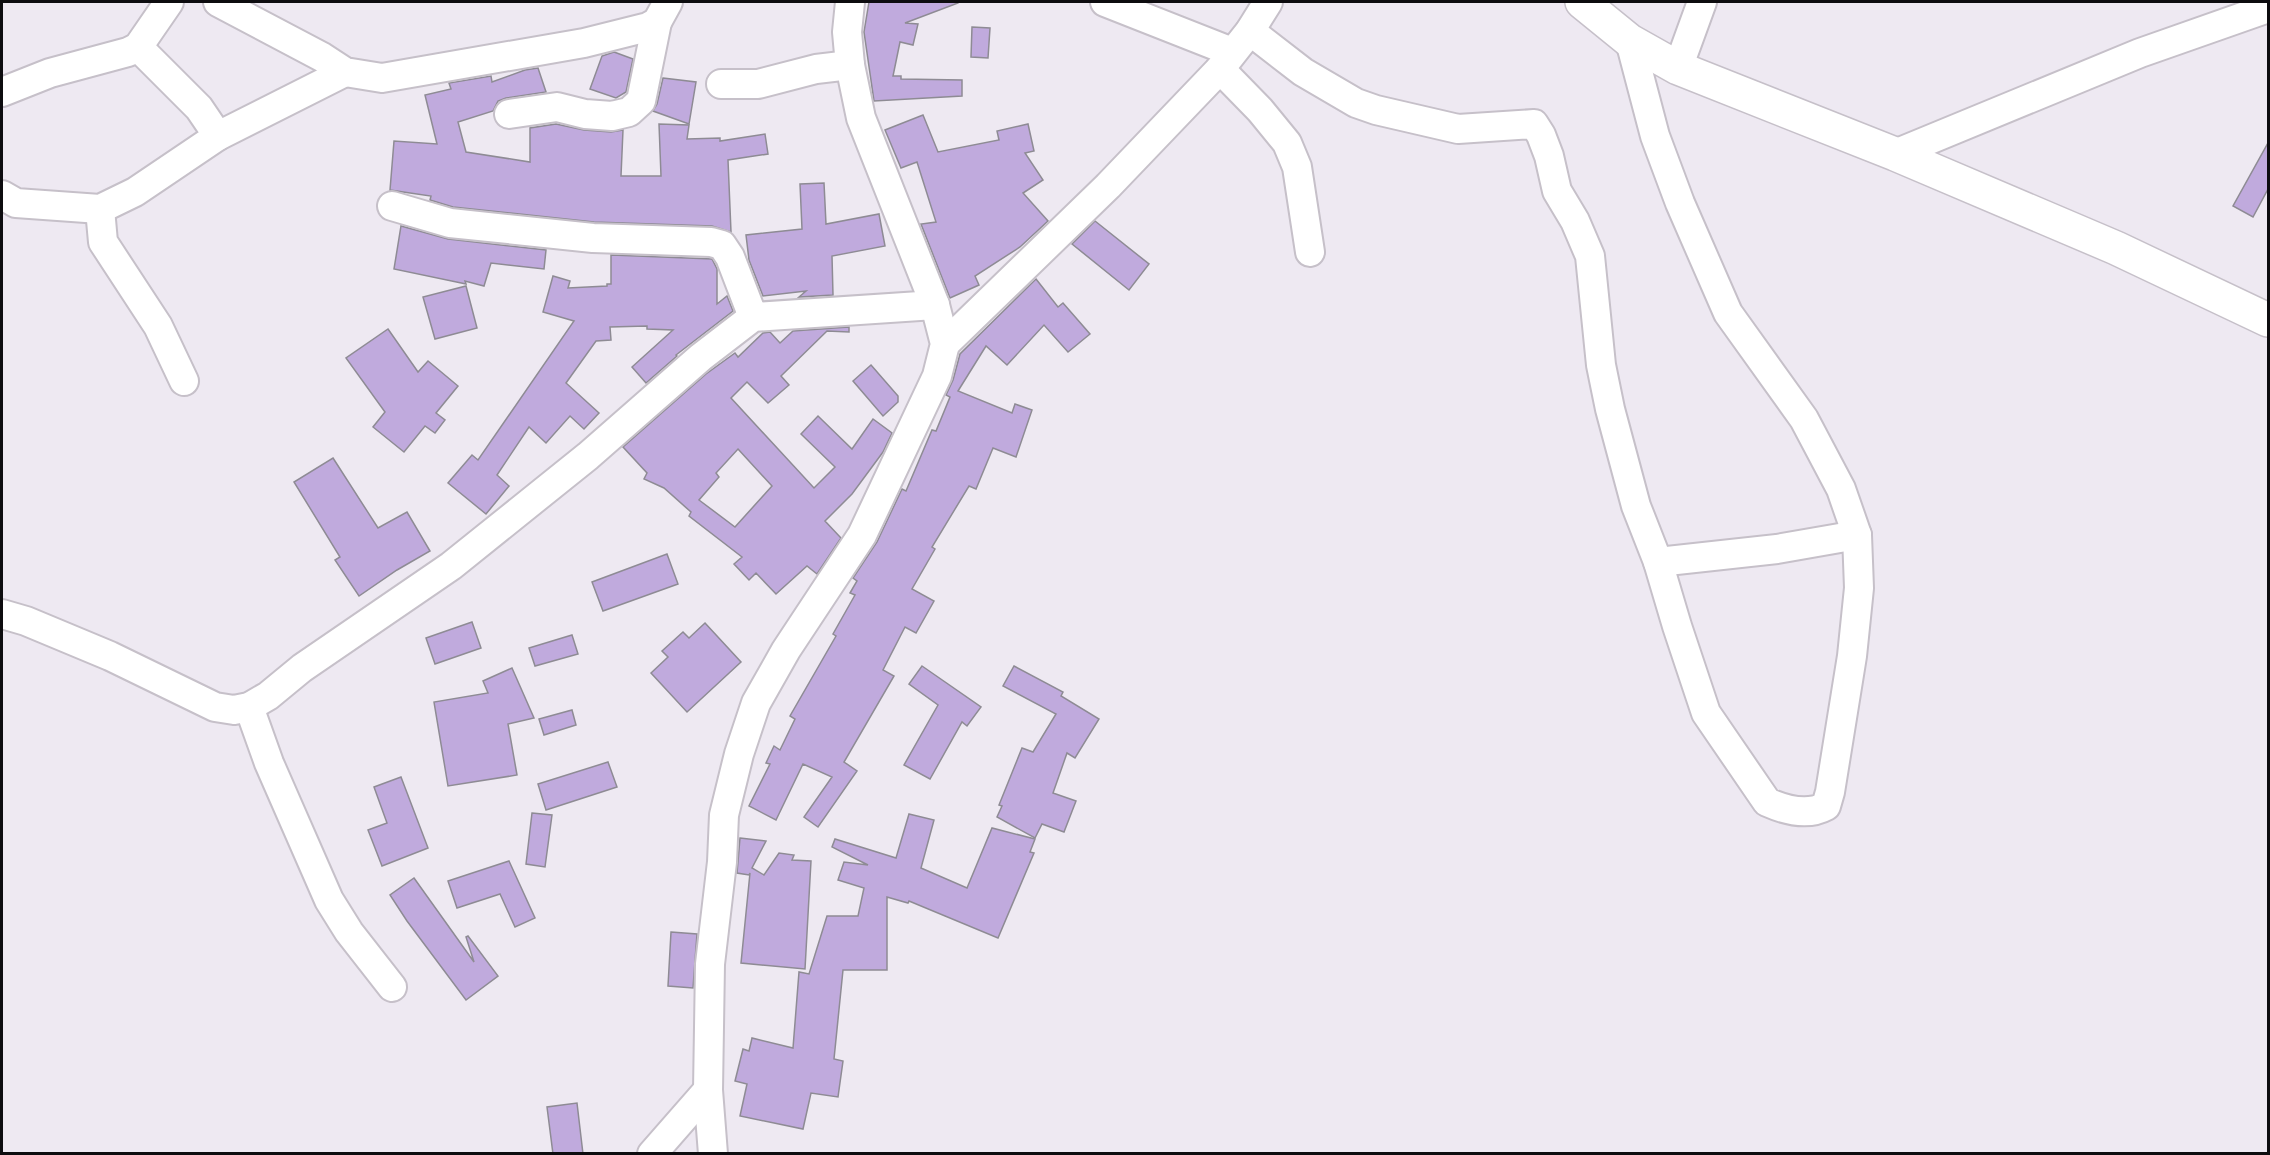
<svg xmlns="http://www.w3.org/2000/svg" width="2270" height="1155" font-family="'Fira Sans Condensed',sans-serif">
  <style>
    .building { fill: #c0aadd; stroke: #8e8b94; stroke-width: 1.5; fill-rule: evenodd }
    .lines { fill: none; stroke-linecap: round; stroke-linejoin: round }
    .minor-casing { stroke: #c6c0c9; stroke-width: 32 }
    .major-casing { stroke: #c6c0c9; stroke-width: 36 }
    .minor { stroke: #fff; stroke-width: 28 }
    .major { stroke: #fff; stroke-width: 33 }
  </style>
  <rect width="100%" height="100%" fill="#eee9f2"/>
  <g class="building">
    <path d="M 869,2 L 958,2 L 958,3 L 905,23 L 918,24 L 913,45 L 900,42 L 893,76 L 901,76 L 901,79 L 962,80 L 962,96 L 874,101 L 864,32 Z"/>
    <path d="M 972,27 L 990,28 L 988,58 L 971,57 Z"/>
    <path d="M 614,52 L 633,59 L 626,92 L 616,98 L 590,89 L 602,56 Z"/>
    <path d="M 538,68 L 546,92 L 506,98 L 498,101 L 493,111 L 458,122 L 466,152 L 530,162 L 530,128 L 556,124 L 584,130 L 611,132 L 623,130 L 621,176 L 661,176 L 659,124 L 689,125 L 687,139 L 720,138 L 720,141 L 765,134 L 768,154 L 728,160 L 731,232 L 712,226 L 594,222 L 453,207 L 430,200 L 431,196 L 390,190 L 394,141 L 437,144 L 425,95 L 451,89 L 449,83 L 491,76 L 492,82 L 525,70 Z"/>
    <path d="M 663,78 L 696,82 L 689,124 L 653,111 L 657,104 Z"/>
    <path d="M 923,115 L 938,152 L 999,140 L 997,131 L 1028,124 L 1034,151 L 1025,153 L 1043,180 L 1023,193 L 1048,221 L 1020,247 L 975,276 L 979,285 L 950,298 L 921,224 L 936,222 L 917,162 L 901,168 L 885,130 Z"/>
    <path d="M 2268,143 L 2268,189 L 2253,217 L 2233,206 Z"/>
    <path d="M 824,183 L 826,224 L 879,214 L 885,246 L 832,256 L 833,295 L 799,297 L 806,291 L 763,296 L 749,260 L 746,235 L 802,229 L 800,184 Z"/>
    <path d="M 1095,221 L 1149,264 L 1129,290 L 1072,244 Z"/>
    <path d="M 401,226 L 448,239 L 546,250 L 544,269 L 491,263 L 484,286 L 465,281 L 466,284 L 394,269 Z"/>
    <path d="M 611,255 L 712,259 L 717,269 L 717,304 L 727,296 L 733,311 L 676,355 L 677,356 L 646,383 L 632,367 L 673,330 L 647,329 L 647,326 L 610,327 L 611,340 L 596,341 L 566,383 L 599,413 L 584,429 L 570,416 L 546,443 L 529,427 L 497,475 L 509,486 L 486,514 L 448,483 L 472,455 L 478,460 L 574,321 L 543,312 L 553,276 L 570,281 L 568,288 L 607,286 L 607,284 L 611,284 Z"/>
    <path d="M 1036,279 L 1058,307 L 1063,303 L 1090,334 L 1068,352 L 1044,325 L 1007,365 L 986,346 L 958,391 L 1012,413 L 1015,404 L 1032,410 L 1016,457 L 993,448 L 976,489 L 969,486 L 932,547 L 935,549 L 912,589 L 934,601 L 916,633 L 905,627 L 883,670 L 894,676 L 844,762 L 857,771 L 818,827 L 804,817 L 832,777 L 803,764 L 776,820 L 749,806 L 770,764 L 766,763 L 774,746 L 780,750 L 795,719 L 790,716 L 836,636 L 833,634 L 855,595 L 850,593 L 857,581 L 853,578 L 877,542 L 902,489 L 906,491 L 932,430 L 936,431 L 950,397 L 946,395 L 953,380 L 960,354 Z"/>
    <path d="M 466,286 L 477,328 L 435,339 L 423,297 Z"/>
    <path d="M 849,327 L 849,332 L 827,331 L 781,376 L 789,385 L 768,403 L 747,382 L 731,398 L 814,488 L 835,467 L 801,434 L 818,416 L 852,449 L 873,419 L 892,433 L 883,452 L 852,494 L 825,521 L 841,538 L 817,574 L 807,566 L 776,594 L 756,573 L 749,580 L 734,564 L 742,557 L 689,516 L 691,512 L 664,488 L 644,479 L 647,473 L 623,447 L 706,374 L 735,353 L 738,357 L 763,333 L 770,332 L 780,343 L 793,331 ZM 738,449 L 772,486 L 735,527 L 699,500 L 719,477 L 716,473 Z"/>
    <path d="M 388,329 L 418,372 L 428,361 L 458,386 L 436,413 L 445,420 L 435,433 L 425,426 L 404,452 L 373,427 L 385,412 L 346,358 Z"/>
    <path d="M 871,365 L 898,396 L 898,402 L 883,416 L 853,381 Z"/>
    <path d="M 333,458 L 378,528 L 407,512 L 430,551 L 397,570 L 359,596 L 335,560 L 340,557 L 294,482 Z"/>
    <path d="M 667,554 L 678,584 L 603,611 L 592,582 Z"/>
    <path d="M 472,622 L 481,648 L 435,664 L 426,638 Z"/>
    <path d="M 705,623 L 741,662 L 687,712 L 651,673 L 668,657 L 662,651 L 683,632 L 689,638 Z"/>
    <path d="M 572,635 L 578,654 L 535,666 L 529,648 Z"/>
    <path d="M 922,666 L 981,707 L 967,726 L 962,722 L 930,779 L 904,765 L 938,705 L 909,684 Z"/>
    <path d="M 1014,666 L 1063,692 L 1061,696 L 1099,719 L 1075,758 L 1067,753 L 1053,793 L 1076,801 L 1064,832 L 1042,824 L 1035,838 L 997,817 L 1002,806 L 999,805 L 1022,748 L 1033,752 L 1056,714 L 1003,686 Z"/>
    <path d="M 512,668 L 534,718 L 508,724 L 517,775 L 448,786 L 434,702 L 488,693 L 483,681 Z"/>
    <path d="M 572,710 L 576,725 L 544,735 L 539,719 Z"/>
    <path d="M 608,762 L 617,787 L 546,810 L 538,784 Z"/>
    <path d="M 401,777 L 428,848 L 382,866 L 368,830 L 387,823 L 374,787 Z"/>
    <path d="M 532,813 L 552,815 L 545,867 L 526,864 Z"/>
    <path d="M 909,814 L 934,820 L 921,868 L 967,888 L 992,828 L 1035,839 L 1030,852 L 1034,853 L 998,938 L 909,901 L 908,903 L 887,897 L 887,970 L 843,970 L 834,1059 L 843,1061 L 838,1097 L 811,1093 L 803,1129 L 740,1116 L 747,1084 L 735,1081 L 743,1049 L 749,1051 L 752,1038 L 793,1048 L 799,972 L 809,974 L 827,916 L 858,916 L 864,888 L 838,880 L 844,862 L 868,865 L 832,847 L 835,839 L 896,858 Z"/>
    <path d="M 740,838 L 766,841 L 752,868 L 764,875 L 779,853 L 794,855 L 792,860 L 811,861 L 805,969 L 741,963 L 750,873 L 749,875 L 737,873 Z"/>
    <path d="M 509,861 L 535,918 L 515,927 L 500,894 L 457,908 L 448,881 Z"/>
    <path d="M 414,878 L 474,962 L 466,937 L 468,936 L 498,976 L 466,1000 L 407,921 L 390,895 Z"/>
    <path d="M 671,932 L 697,934 L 693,988 L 668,986 Z"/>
    <path d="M 577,1103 L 583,1154 L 553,1154 L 547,1107 Z"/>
  </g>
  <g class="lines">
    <g class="minor-casing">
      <g id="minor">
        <path d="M 218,2 L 322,57 L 345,72 L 382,78 L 584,43 L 648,27 L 657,22 L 668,2"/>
        <path d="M 1105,2 L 1232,52"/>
        <path d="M 1250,31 L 1303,72 L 1356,103 L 1376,110 L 1458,129 L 1534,124 L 1541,135 L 1549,156 L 1557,191 L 1575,221 L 1590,256 L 1601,365 L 1610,409 L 1636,506 L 1658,562 L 1677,626 L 1706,713 L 1767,802 C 1785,810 1808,816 1826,806 L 1830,792 L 1852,656 L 1859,588 L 1857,535 L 1841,489 L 1804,419 L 1728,313 L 1680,203 L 1655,136 L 1630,41"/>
        <path d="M 1678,68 L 1702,2"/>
        <path d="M 1220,69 L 1260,110 L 1287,143 L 1297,167 L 1310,252"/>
        <path d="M 721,84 L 758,84 L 816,69 L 850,65"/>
        <path d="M 2,92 L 50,73 L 128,52 L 138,47 L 169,2"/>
        <path d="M 509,114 L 557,107 L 585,114 L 612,116 L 629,112 L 641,101 L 657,22"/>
        <path d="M 218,136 L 345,72"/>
        <path d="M 1895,154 L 2140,53 L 2268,8"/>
        <path d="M 2,195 L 16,203 L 100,209 L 135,192 L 218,136 L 199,108 L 138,47"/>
        <path d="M 392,206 L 450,223 L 593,238 L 711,242 L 722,245 L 730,257 L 753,317"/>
        <path d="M 100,209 L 103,242 L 158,326 L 184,381"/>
        <path d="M 945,344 L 1108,186 L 1220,69 L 1250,31 L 1268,2"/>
        <path d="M 1658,562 L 1777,549 L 1857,535"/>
        <path d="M 2,614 L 26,621 L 110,656 L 215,707 L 234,710 L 249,707 L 268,696 L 302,668 L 451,566 L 588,456 L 701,357 L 753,317 L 935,305"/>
        <path d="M 249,707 L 269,763 L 329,900 L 349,932 L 392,987"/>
        <path d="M 652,1154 L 708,1090"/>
        <path d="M 713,1154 L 708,1090 L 710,964 L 722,862 L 724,815 L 739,754 L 756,703 L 786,650 L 862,535 L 937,376 L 945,344 L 935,305 L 861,118 L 850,65 L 847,32 L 850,2"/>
      </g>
    </g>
    <g class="major-casing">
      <path id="major" d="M 1582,2 L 1630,41 L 1678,68 L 1895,154 L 2116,248 L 2268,320"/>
    </g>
    <use href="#minor" class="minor"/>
    <use href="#major" class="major"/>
  </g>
  <rect width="2270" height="1155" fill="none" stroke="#0d0c0f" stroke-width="6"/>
</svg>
